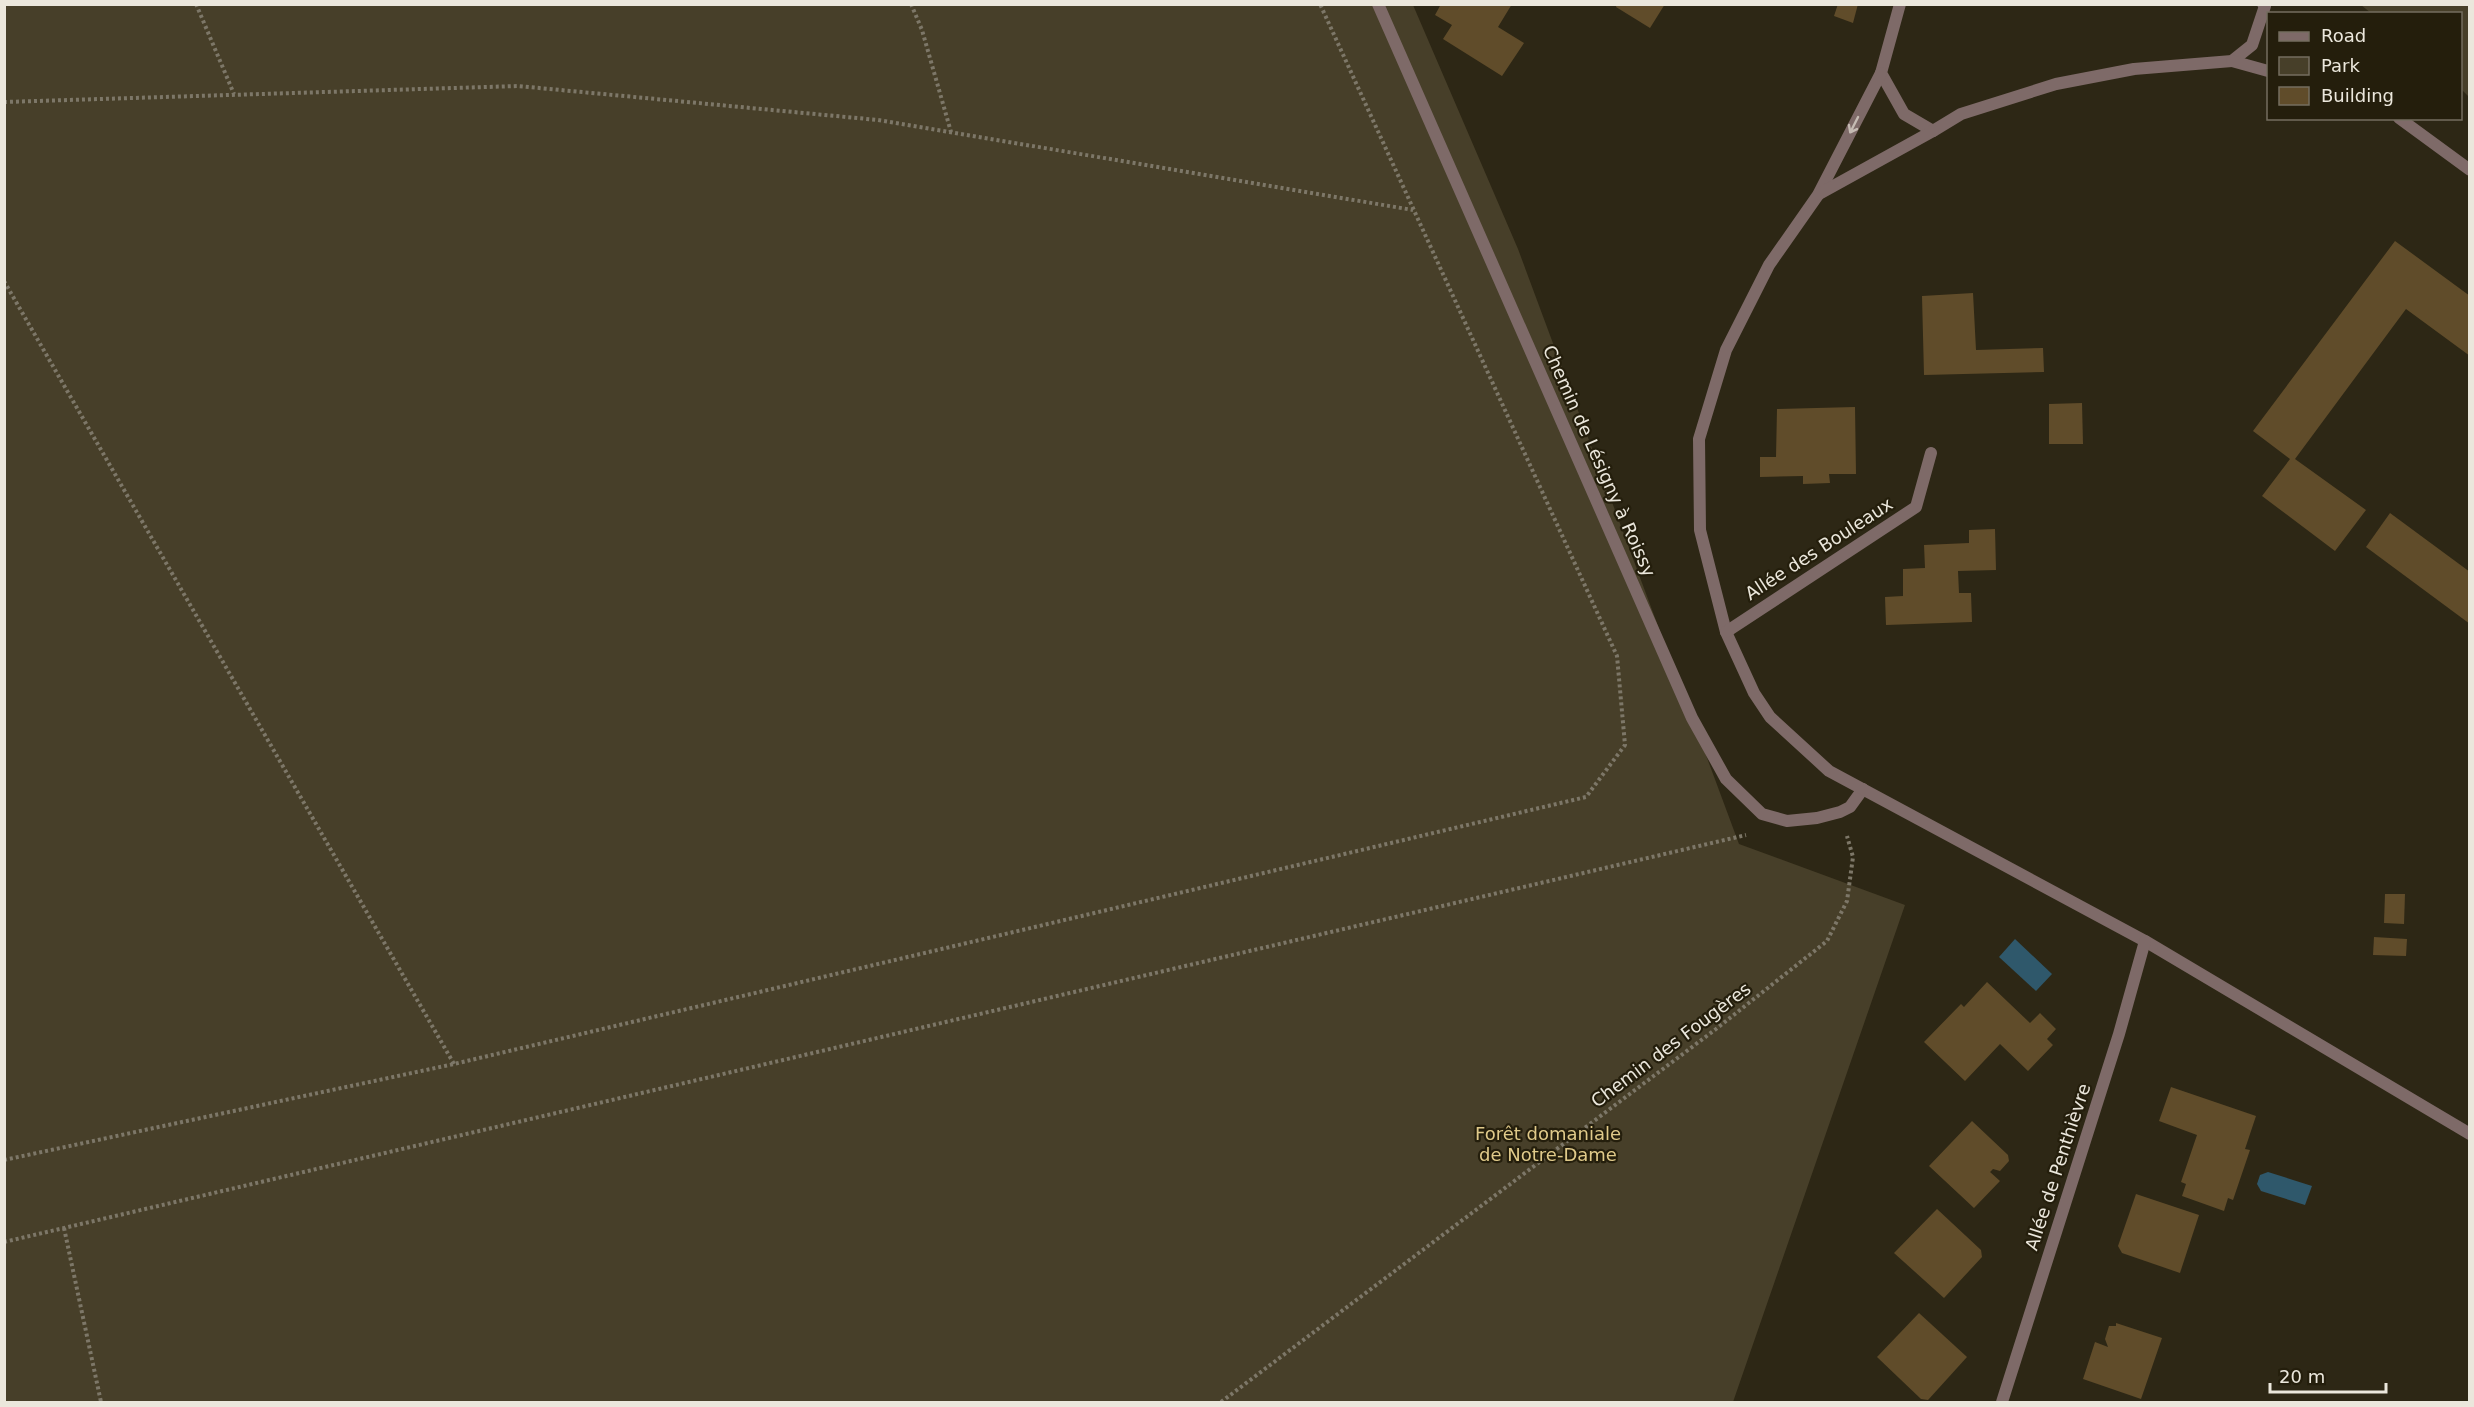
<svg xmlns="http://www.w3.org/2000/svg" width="2474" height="1407" font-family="'DejaVu Sans',sans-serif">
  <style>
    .green { fill: #473f29 }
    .water { fill: #2f586b }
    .building { fill: #604c2a }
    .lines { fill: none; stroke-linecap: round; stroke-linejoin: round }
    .path { stroke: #7d7768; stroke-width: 4; stroke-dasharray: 3 3; stroke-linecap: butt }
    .street { stroke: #7e6a68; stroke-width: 12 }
    .oneway { stroke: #c5bbb3 }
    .labels { text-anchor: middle; stroke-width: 4.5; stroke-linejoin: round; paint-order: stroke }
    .street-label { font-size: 18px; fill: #ebe7dc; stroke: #241e0c }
    .park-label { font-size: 18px; fill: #e0ca8a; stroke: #241e0c }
  </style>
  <rect width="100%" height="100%" fill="#2d2715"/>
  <g class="green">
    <path d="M 5,5 L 1413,5 L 1518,249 L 1739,844 L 1905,905 L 1733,1402 L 5,1402 Z"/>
    <path d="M 2361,5 L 2469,5 L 2469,97 L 2461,89 L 2460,14 L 2371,13 Z"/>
  </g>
  <g class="water">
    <path d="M 2015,939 L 2052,974 L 2036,991 L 1999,957 Z"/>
    <path d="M 2268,1172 L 2312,1186 L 2305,1205 L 2261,1191 L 2257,1184 L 2260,1175 Z"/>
  </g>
  <g class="building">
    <path d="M 1441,4 L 1512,4 L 1498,27 L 1524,43 L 1502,76 L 1443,39 L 1452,25 L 1435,15 Z"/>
    <path d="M 1617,4 L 1665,4 L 1650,28 L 1616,7 Z"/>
    <path d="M 1838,4 L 1858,4 L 1853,23 L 1834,16 Z"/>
    <path d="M 2395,241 L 2470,296 L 2470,356 L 2406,309 L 2295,459 L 2366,510 L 2335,551 L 2262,496 L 2290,459 L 2253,431 Z"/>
    <path d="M 1973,293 L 1976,350 L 2043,348 L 2044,372 L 1924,375 L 1922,296 Z"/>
    <path d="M 2082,403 L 2083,444 L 2049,444 L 2049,404 Z"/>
    <path d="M 1855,407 L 1856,474 L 1829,474 L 1830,483 L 1803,484 L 1803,476 L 1760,477 L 1760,457 L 1776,457 L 1777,409 Z"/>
    <path d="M 2390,513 L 2470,572 L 2470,624 L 2366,547 Z"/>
    <path d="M 1995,529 L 1996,570 L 1958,571 L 1959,593 L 1971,593 L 1972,622 L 1886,625 L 1885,597 L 1903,596 L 1903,569 L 1925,568 L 1924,545 L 1969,543 L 1969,530 Z"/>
    <path d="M 2385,894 L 2405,894 L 2404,924 L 2384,923 Z"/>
    <path d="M 2374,937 L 2407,939 L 2406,956 L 2373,955 Z"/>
    <path d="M 1987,982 L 2030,1023 L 2040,1013 L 2056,1029 L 2047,1039 L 2053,1045 L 2028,1071 L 2000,1044 L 1965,1081 L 1924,1042 L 1961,1004 L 1964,1007 Z"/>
    <path d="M 2171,1087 L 2256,1116 L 2245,1149 L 2250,1150 L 2233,1200 L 2228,1198 L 2224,1211 L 2182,1196 L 2186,1184 L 2181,1182 L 2197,1135 L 2159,1121 Z"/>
    <path d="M 1972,1121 L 2008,1155 L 2009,1161 L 2000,1171 L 1993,1169 L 1990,1172 L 2000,1181 L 1974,1208 L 1929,1166 Z"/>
    <path d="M 2136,1194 L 2199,1215 L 2180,1273 L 2122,1253 L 2118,1246 Z"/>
    <path d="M 1937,1209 L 1981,1250 L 1982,1257 L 1944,1298 L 1894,1253 Z"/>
    <path d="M 1919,1313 L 1967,1357 L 1928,1400 L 1921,1399 L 1877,1357 Z"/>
    <path d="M 2116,1323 L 2162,1338 L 2141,1399 L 2083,1379 L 2095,1342 L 2108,1347 L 2105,1339 L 2109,1326 L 2116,1326 Z"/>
  </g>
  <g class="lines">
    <g class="path">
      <path d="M 196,4 L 234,94"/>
      <path d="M 911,4 L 922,30 L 951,132"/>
      <path d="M 4,102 L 518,86 L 878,120 L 1413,210"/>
      <path d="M 4,281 L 454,1064"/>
      <path d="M 4,1160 L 454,1064 L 1586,797 L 1625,745 L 1617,656 L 1320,4"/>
      <path d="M 64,1228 L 101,1402"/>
      <path d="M 4,1242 L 1746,835"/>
      <path d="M 1221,1402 L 1716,1029 L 1827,941 L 1847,901 L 1853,857 L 1847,836"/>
    </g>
    <g class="street">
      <path d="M 1378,4 L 1692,718 L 1726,779 L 1762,814 L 1787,821 L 1817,818 L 1840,812 L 1850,807 L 1863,789"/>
      <path d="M 1900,4 L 1881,73 L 1904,114 L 1933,131 L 1961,114 L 2056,84 L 2134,69 L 2232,61 L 2252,45 L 2265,6 L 2263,4"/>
      <path d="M 2232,61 L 2268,71"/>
      <path d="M 1881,73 L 1818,195 L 1769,265 L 1726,350 L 1699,439 L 1700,530 L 1726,632 L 1754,693 L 1770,717 L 1829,771 L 2145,941 L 2470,1134"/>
      <path d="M 2399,118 L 2470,170"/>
      <path d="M 1819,194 L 1933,131"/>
      <path d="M 1726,632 L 1916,507 L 1931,453"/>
      <path d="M 2002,1402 L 2119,1034 L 2145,941"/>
    </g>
  </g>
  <defs><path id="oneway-shaft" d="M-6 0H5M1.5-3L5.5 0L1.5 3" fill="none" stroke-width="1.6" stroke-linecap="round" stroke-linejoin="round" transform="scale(1.5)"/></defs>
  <use class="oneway" href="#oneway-shaft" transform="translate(1854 125) rotate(117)"/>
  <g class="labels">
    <g class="street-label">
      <text transform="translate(1599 461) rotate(66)" y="6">Chemin de Lésigny à Roissy</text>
      <text transform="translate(1819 549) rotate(-33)" y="6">Allée des Bouleaux</text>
      <text transform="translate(1671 1045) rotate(-37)" y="6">Chemin des Fougères</text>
      <text transform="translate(2058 1167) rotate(-72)" y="6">Allée de Penthièvre</text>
    </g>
    <g class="park-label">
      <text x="1548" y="1140">Forêt domaniale<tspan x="1548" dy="21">de Notre-Dame</tspan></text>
    </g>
  </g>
  <rect width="2474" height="1407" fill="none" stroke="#ebe7dc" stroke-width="12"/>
  <rect x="2267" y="12" width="195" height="108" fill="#241e0c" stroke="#746e5f" stroke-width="1.5"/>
  <rect x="2279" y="32" width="30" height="9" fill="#7e6a68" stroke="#746e5f" stroke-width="1.5"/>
  <text x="2321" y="42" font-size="18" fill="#ebe7dc">Road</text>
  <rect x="2279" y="57" width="30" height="18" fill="#473f29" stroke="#746e5f" stroke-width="1.5"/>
  <text x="2321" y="72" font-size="18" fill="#ebe7dc">Park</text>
  <rect x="2279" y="87" width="30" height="18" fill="#604c2a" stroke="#746e5f" stroke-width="1.5"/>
  <text x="2321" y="102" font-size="18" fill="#ebe7dc">Building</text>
  <path d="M2270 1383v9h116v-9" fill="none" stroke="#ebe7dc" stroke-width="3"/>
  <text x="2279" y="1383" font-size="18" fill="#ebe7dc" stroke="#241e0c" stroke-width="4.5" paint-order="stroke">20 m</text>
</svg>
